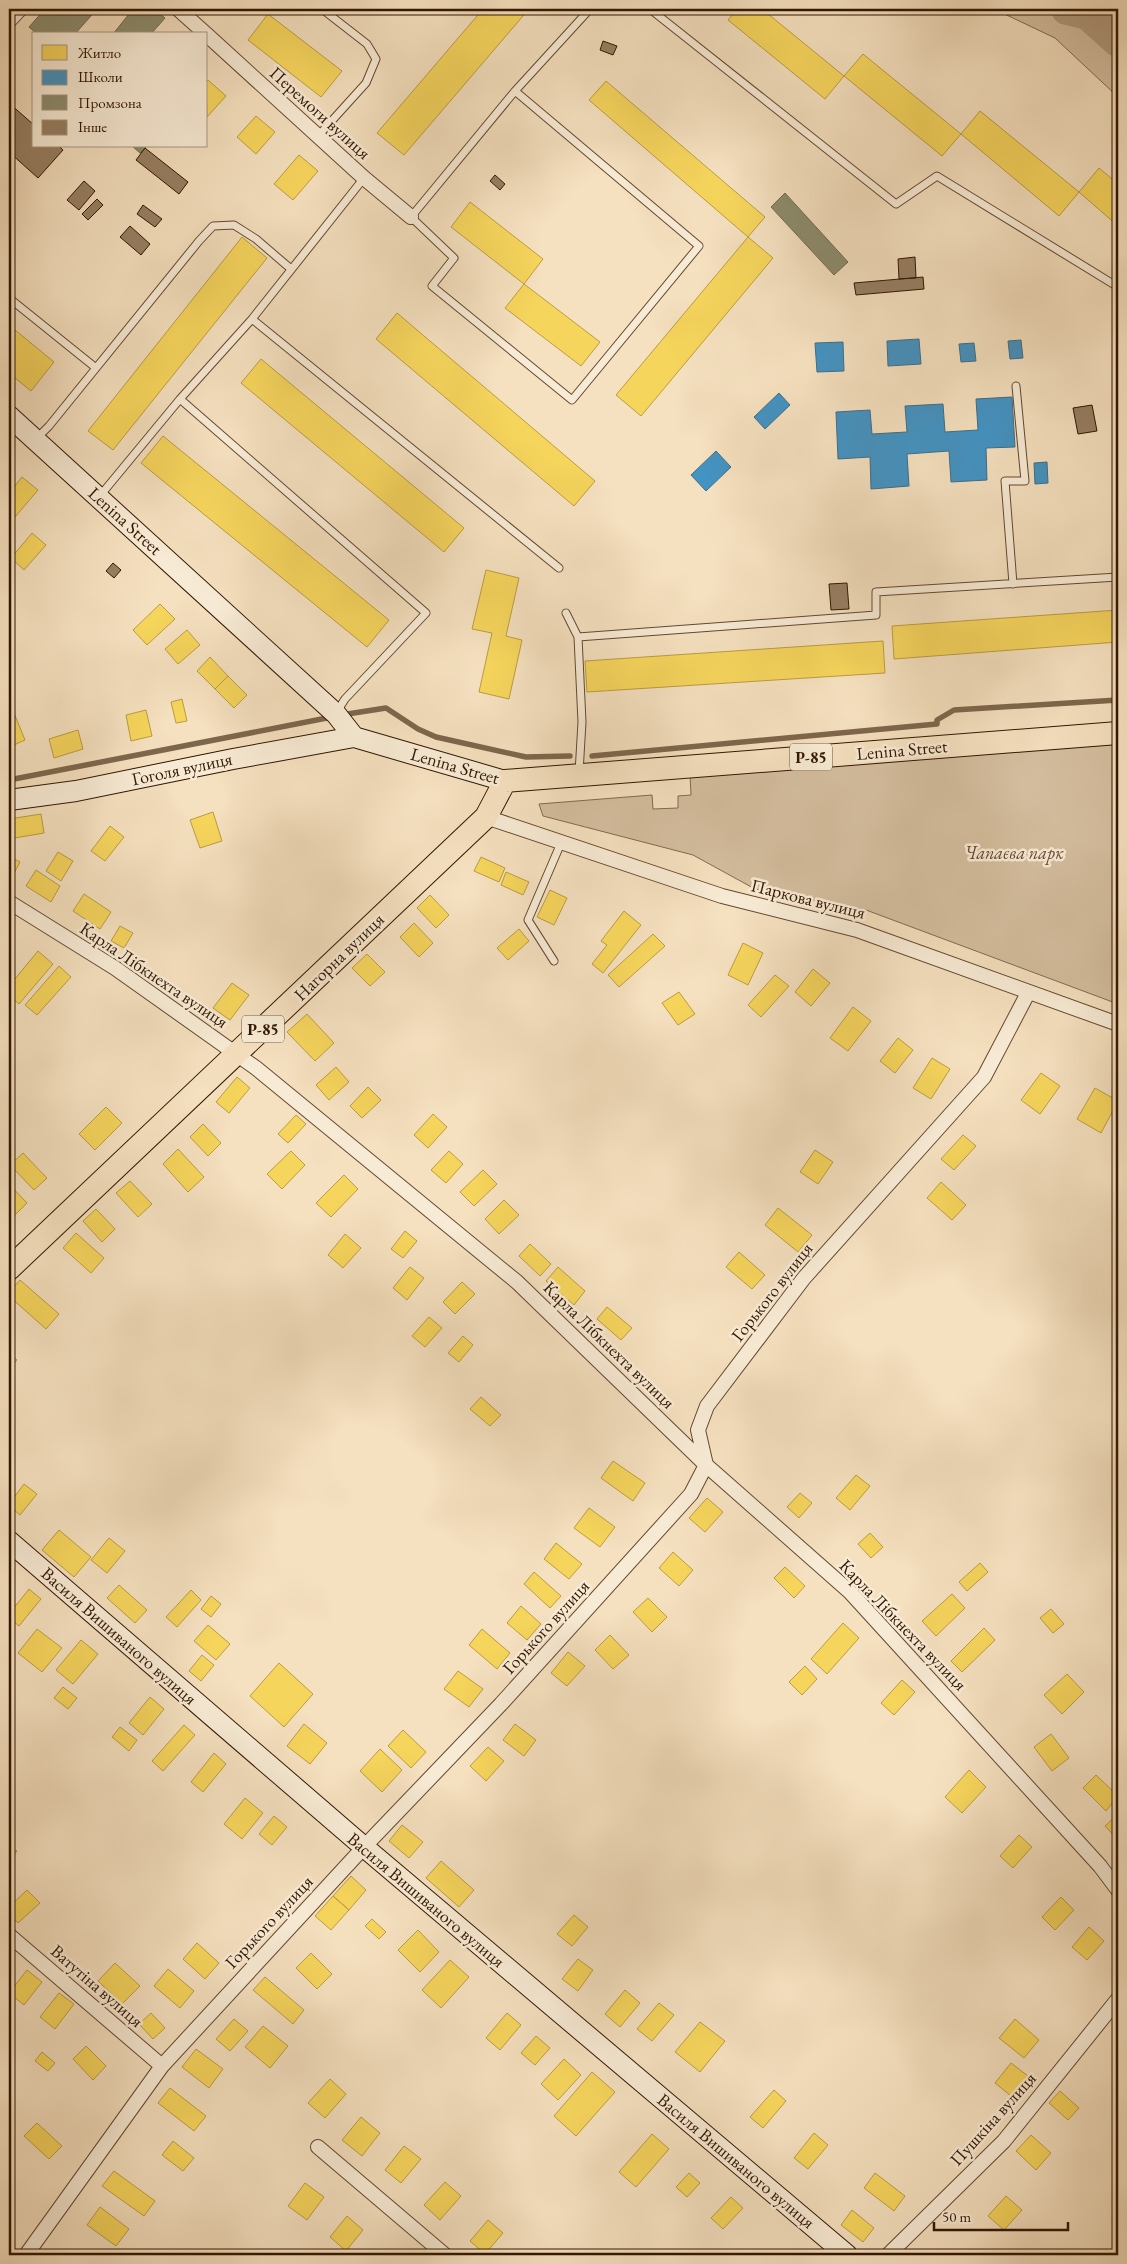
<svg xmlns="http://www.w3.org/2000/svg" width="1127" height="2264" font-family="'EB Garamond',serif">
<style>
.green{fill:#d4be9f;stroke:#826a50}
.homes{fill:#f6d55c;stroke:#bb9c40}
.schools{fill:#4393c3;stroke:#3e6e88}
.industry{fill:#8c8c6e;stroke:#71694d}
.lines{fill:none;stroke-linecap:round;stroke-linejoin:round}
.stream{stroke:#7e664c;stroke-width:5.5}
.river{stroke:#b29b7e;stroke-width:32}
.building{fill:#977f63;stroke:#311600}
.lane-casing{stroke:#624830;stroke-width:9}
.street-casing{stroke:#624830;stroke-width:16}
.secondary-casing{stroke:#311600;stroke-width:22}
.primary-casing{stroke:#311600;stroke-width:24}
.lane{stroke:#f8ebd5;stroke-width:7}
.street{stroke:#f8ebd5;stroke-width:14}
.secondary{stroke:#f8ebd5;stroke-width:20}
.primary{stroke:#f5e0bf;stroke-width:22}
.labels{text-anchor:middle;stroke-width:5;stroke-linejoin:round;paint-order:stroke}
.shield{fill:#f8ebd5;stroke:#6d5640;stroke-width:1}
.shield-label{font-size:16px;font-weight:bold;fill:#311600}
.street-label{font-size:18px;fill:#311600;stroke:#f8ebd5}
.park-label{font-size:18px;font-style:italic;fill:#624830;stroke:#f8ebd5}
</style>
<rect width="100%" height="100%" fill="#f5e0bf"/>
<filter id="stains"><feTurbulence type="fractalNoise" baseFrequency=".004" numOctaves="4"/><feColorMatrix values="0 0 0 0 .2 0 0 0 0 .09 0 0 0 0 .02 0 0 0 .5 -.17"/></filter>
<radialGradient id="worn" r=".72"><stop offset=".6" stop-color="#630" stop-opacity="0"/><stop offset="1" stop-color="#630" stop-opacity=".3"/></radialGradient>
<path class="green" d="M994,9H1118V97L1055,38Z
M1118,740V1004L866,910L755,889L693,855L543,816L539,804L652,795L653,809L678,808V796L691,795L690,775Z"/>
<path class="homes" d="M483,9H529L404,155L377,133Z
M737,9H762L844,76L825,99L728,20Z
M268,14L342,71L321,97L248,40Z
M863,54L961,134L942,156L844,76Z
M208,80L226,96L207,117L206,82Z
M606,81L765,217L748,237L589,100Z
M980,111L1079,192L1059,216L961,134Z
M256,116L275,132L256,154L237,137Z
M299,155L318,171L293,200L274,184Z
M1099,168L1118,184V226L1079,192Z
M470,202L543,259L524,284L451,227Z
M242,237L267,258L113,450L88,431Z
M748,237L773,258L641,416L616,395Z
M524,284L600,342L581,366L505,308Z
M397,313L595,481L574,506L376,339Z
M9,325L54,362L31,391L9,373Z
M261,359L464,528L444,552L241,383Z
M163,436L389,620L367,647L141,463Z
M22,477L38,490L15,517L9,512V493Z
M32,533L46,545L24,570L11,558Z
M486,570L519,578L506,636L522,640L509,699L479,692L492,633L472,629Z
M160,604L175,619L147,645L133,630Z
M1118,610V642L894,659L892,626Z
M187,630L200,645L178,664L165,649Z
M883,641L885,673L587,692L585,661Z
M210,657L228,676L215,689L197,671Z
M228,676L247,695L234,708L215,689Z
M182,699L187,721L176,723L171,702Z
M146,710L152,736L131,741L126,715Z
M14,713L25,740L14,745L9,733V716Z
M78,730L83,749L54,758L49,739Z
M213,812L222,841L200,848L190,820Z
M41,814L44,833L9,839V819Z
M110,826L124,837L105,861L91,851Z
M58,852L73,861L61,881L46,871Z
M9,856L20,862L11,879L9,877Z
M481,857L505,868L499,882L474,871Z
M36,870L60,886L51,902L26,886Z
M506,872L529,882L523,895L501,885Z
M550,890L567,898L554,925L537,917Z
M84,894L111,912L100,929L73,911Z
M430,895L449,915L436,928L417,908Z
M624,911L641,925L603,973L592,964L607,945L601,941Z
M414,923L433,943L419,957L400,937Z
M120,926L133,933L124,948L111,941Z
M519,929L529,941L508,960L497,948Z
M653,934L665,946L619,987L608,975Z
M743,943L763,953L748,985L728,975Z
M38,951L53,964L19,1004L9,995V986Z
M367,954L385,972L370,986L352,968Z
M59,966L71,977L37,1015L25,1005Z
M813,969L830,983L811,1006L795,992Z
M775,975L789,986L761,1017L748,1005Z
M232,983L249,995L230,1020L213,1008Z
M679,992L695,1014L678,1025L662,1003Z
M853,1007L871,1021L848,1051L830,1038Z
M307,1014L334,1043L315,1061L287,1032Z
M898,1038L913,1050L895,1073L880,1061Z
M932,1058L950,1069L931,1099L913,1088Z
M336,1067L349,1082L329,1100L316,1085Z
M1041,1073L1060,1086L1040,1114L1021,1100Z
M237,1077L250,1088L229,1113L216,1102Z
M368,1087L381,1100L362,1118L350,1106Z
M1095,1088L1118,1101L1101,1133L1077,1119Z
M106,1107L122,1123L95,1150L79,1134Z
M433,1114L447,1127L428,1148L414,1135Z
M296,1115L306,1124L288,1143L278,1134Z
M203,1124L221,1143L208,1156L190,1137Z
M963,1135L976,1146L954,1170L941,1159Z
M178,1149L204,1177L188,1192L163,1164Z
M815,1150L833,1162L818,1184L800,1172Z
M291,1151L305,1165L282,1189L267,1174Z
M449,1151L463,1164L446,1183L431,1170Z
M23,1153L47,1178L34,1190L10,1165Z
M483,1170L497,1184L474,1206L460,1192Z
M344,1175L358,1189L331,1217L316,1203Z
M130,1181L152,1204L138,1217L116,1193Z
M941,1182L966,1205L952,1220L927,1198Z
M9,1184L27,1203L14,1216L9,1210Z
M504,1200L519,1215L499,1234L485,1219Z
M778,1208L812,1235L798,1252L765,1225Z
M96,1209L115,1229L102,1242L83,1221Z
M405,1231L417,1241L403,1258L391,1249Z
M76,1233L104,1258L91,1273L63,1248Z
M345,1234L361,1248L343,1268L328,1255Z
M530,1244L551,1264L540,1276L519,1256Z
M739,1252L765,1275L752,1289L726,1267Z
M410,1267L424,1278L407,1300L393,1288Z
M558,1267L585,1291L574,1305L546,1281Z
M20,1280L59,1314L46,1329L9,1296V1293Z
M462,1282L475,1294L455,1314L443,1302Z
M607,1307L632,1328L621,1340L597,1319Z
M429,1317L442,1328L425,1347L412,1336Z
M463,1336L473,1345L459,1362L448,1353Z
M9,1352L17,1360L9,1369Z
M481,1397L501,1415L490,1426L470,1409Z
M613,1461L645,1483L633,1501L601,1478Z
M856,1475L870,1486L850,1510L836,1498Z
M24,1484L37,1494L20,1515L9,1506V1504Z
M800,1493L812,1503L799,1518L787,1507Z
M707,1498L723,1512L705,1532L689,1518Z
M589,1508L615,1527L600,1547L574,1528Z
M59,1530L91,1557L74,1577L42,1550Z
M870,1533L883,1547L871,1558L858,1544Z
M109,1538L125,1551L107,1573L91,1560Z
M556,1543L582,1564L569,1579L544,1559Z
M673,1552L693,1570L679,1586L659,1568Z
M980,1563L988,1572L967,1591L959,1582Z
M785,1567L805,1586L794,1598L774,1578Z
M534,1572L561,1596L550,1608L524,1584Z
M119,1585L147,1610L135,1623L107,1598Z
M29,1589L41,1599L19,1626L9,1618V1614Z
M191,1590L201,1600L177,1627L166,1617Z
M952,1594L965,1608L936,1636L922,1621Z
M211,1596L221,1604L211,1617L201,1609Z
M648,1598L667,1617L652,1632L633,1612Z
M521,1606L541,1624L527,1640L507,1623Z
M1051,1609L1064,1624L1053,1633L1040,1618Z
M843,1623L859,1638L827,1674L811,1659Z
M208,1625L230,1644L216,1660L194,1641Z
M984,1628L995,1640L962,1672L951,1661Z
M37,1629L62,1648L42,1672L18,1653Z
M482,1629L510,1653L497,1669L469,1645Z
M610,1635L629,1655L613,1669L595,1650Z
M81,1640L98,1654L73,1684L56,1670Z
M568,1652L585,1666L567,1686L551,1673Z
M202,1655L214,1665L201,1681L189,1671Z
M279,1663L313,1694L284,1727L250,1696Z
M805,1666L817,1679L802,1695L789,1682Z
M458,1671L483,1689L469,1707L444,1689Z
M1067,1674L1084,1692L1062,1714L1044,1695Z
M902,1680L915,1692L894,1715L881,1703Z
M63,1687L77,1698L68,1709L54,1698Z
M150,1697L164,1709L143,1735L129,1723Z
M304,1724L327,1743L310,1764L287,1746Z
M515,1724L536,1740L524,1756L503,1740Z
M184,1725L195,1735L163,1771L152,1761Z
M120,1727L137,1740L129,1751L112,1737Z
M403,1730L426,1752L411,1768L388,1746Z
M1051,1734L1069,1758L1052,1771L1034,1747Z
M488,1747L504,1761L486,1781L470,1766Z
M380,1749L402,1770L382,1792L360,1771Z
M214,1753L226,1764L203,1792L191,1782Z
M969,1770L986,1787L962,1813L945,1797Z
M1096,1775L1118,1796L1106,1811L1083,1788Z
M245,1798L263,1813L242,1839L224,1824Z
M1118,1814V1840L1105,1826Z
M274,1816L287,1827L272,1845L259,1834Z
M402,1825L423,1842L409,1858L389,1841Z
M1019,1835L1032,1847L1013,1868L1000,1856Z
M9,1845L17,1851L9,1861Z
M441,1861L474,1890L459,1907L426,1878Z
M351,1876L366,1890L349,1910L333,1896Z
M27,1890L40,1903L18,1923L9,1913V1907Z
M333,1896L349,1910L331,1930L315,1916Z
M1061,1897L1074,1910L1055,1930L1042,1917Z
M574,1915L588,1927L572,1946L557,1934Z
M372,1919L386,1932L379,1939L365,1926Z
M1089,1927L1104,1941L1087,1960L1072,1947Z
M418,1930L439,1952L420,1972L398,1950Z
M197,1943L219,1963L205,1979L183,1959Z
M311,1953L332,1974L317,1989L296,1968Z
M578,1959L593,1970L578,1991L562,1979Z
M450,1960L469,1977L441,2008L422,1990Z
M115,1963L140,1986L122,2004L98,1981Z
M168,1969L194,1991L180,2008L154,1986Z
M27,1970L42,1982L24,2005L9,1993Z
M265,1977L304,2010L293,2024L253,1990Z
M625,1990L640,2003L620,2027L605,2014Z
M59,1993L74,2004L55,2029L40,2017Z
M659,2003L674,2015L652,2041L637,2029Z
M151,2013L165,2028L153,2039L139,2024Z
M507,2013L521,2025L500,2050L486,2038Z
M234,2019L248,2031L230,2051L216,2039Z
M1015,2019L1039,2040L1024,2058L999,2038Z
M700,2022L725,2041L700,2072L675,2052Z
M263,2026L288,2046L270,2068L245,2047Z
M536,2036L550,2048L535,2065L521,2053Z
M86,2046L106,2066L93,2080L73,2059Z
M196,2049L223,2069L209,2088L182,2067Z
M42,2052L55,2063L48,2071L35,2061Z
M564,2059L581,2075L558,2100L541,2084Z
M1011,2063L1028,2076L1011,2096L995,2083Z
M592,2072L615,2092L576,2136L554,2116Z
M330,2079L346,2094L325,2118L308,2103Z
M170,2088L206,2116L194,2131L158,2103Z
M774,2090L786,2101L763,2128L750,2117Z
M1060,2091L1079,2108L1068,2120L1049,2103Z
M361,2117L380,2133L362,2156L342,2140Z
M37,2123L62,2146L49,2159L24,2136Z
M814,2133L828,2145L808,2169L794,2158Z
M652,2134L669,2149L636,2187L619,2172Z
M1031,2135L1051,2153L1036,2170L1016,2151Z
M173,2141L194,2158L183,2171L162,2155Z
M404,2146L421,2159L401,2183L385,2170Z
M114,2171L155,2201L144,2216L102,2186Z
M689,2173L700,2183L687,2197L676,2187Z
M875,2173L905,2196L894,2211L864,2188Z
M445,2182L461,2196L440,2220L424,2205Z
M305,2183L324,2197L307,2220L288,2206Z
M1006,2196L1022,2210L1004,2230L988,2216Z
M731,2197L743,2208L723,2229L711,2218Z
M100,2207L129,2229L116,2246L87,2225Z
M852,2210L874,2228L863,2242L841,2225Z
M347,2216L363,2230L346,2251L330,2237Z
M488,2220L503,2233L485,2254L470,2241Z"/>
<path class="schools" d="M919,339L921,364L888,366L887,341Z
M1021,340L1023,358L1010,359L1008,341Z
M843,342L844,371L817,372L815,343Z
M974,343L976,361L961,362L959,344Z
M779,393L790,405L765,429L754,417Z
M1012,397L1015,447L986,448L987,480L951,482L949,451L907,454L909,486L871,489L870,457L838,459L836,412L870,410L872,434L907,432L905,406L943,404L945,432L978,430L976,399Z
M716,451L731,467L706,491L691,475Z
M1047,462L1048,483L1035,484L1034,463Z"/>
<path class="industry" d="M45,9H97L75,34H37L29,27Z
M133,9H154L165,18L151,34H113Z
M132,146H147L140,153Z
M785,193L848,262L834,275L771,207Z"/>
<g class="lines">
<path class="stream" d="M341,715L386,708L418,729L436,737L526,757L570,756
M592,756L937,724V720L954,710L1118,700
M9,780L332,717"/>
<path class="river" d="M1067,9L1088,14L1118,41"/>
</g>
<path class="building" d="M603,41L617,46L613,55L600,50Z
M9,103L34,125V146H59L63,150L38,178L9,152Z
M145,148L188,182L179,194L136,160Z
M495,175L505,184L500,190L490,181Z
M84,181L95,191L79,210L67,200Z
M97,199L103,205L88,220L82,214Z
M143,205L162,219L155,227L137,214Z
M130,226L150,244L141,255L120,237Z
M915,257L916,278L899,279L898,259Z
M923,277L924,289L856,295L854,283Z
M1092,405L1097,431L1078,434L1073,408Z
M113,563L121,570L114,578L106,571Z
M847,583L849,609L831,610L829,584Z"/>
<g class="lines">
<g class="lane-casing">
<path id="lane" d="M650,9L896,204L937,176L1118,287
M9,26L25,9
M515,91L699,246L572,400L432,286L454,258L411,217L515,91L590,9
M318,136L366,83L376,59L367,44L322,9
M9,298L96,368
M252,319L559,568
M180,399L426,613L345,699L336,713
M36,439L49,426L199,241L213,226L234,225L256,239L291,269
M99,497L180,399L252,319L364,178
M1013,584L1005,481H1025L1016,386
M566,613L578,637L582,722L579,773
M578,637L876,615V592L1118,577
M554,961L528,920L561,843"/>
</g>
<g class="street-casing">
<path id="street" d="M178,9L206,34
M206,34L364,178L411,217
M486,817L722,896L857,930L1118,1024
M9,902L115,968L256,1068L517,1282L706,1465L850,1592L1100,1866L1118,1890
M9,1935L162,2066
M318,2147L445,2255
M26,2255L162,2066L364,1847L501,1704L691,1494L706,1465L698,1430L707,1406L804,1278L984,1077L1028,993
M888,2255L1004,2141L1118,1999"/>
</g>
<g class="secondary-casing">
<path id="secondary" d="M9,416L336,714L354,737L505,781
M9,800L76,791L233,759L354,737
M9,1541L364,1847L847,2255"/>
</g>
<g class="primary-casing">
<path id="primary" d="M9,1269L486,817L505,781L1118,733"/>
</g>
<use href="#lane" class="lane"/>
<use href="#street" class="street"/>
<use href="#secondary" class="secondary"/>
<use href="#primary" class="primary"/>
</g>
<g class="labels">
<g class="shield">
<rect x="790" y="743.5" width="42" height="27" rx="4"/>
<rect x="242" y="1015.5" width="42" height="27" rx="4"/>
</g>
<g class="shield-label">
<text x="811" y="763">Р-85</text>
<text x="263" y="1035">Р-85</text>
</g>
<g class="street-label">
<text transform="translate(320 113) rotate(42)" y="6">Перемоги вулиця</text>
<text transform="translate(125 521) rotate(42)" y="6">Lenina Street</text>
<text transform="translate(902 750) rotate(-5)" y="6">Lenina Street</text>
<text transform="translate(455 766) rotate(16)" y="6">Lenina Street</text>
<text transform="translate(182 769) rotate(-12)" y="6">Гоголя вулиця</text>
<text transform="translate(808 899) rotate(14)" y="6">Паркова вулиця</text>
<text transform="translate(339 957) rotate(-44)" y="6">Нагорна вулиця</text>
<text transform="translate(154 975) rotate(34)" y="6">Карла Лібкнехта вулиця</text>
<text transform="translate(772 1292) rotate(-52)" y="6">Горького вулиця</text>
<text transform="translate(609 1345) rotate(44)" y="6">Карла Лібкнехта вулиця</text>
<text transform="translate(903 1625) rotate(46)" y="6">Карла Лібкнехта вулиця</text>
<text transform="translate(546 1627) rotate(-48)" y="6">Горького вулиця</text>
<text transform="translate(119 1636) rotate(41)" y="6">Василя Вишиваного вулиця</text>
<text transform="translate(426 1900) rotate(40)" y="6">Василя Вишиваного вулиця</text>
<text transform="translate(269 1922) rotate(-47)" y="6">Горького вулиця</text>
<text transform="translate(97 1986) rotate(41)" y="6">Ватутіна вулиця</text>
<text transform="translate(993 2119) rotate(-48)" y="6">Пушкіна вулиця</text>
<text transform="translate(736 2161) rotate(40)" y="6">Василя Вишиваного вулиця</text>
</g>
<g class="park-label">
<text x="1014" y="859">Чапаєва парк</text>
</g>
</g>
<rect width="1127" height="2264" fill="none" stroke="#f5e0bf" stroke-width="30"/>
<rect x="10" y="10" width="1107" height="2244" fill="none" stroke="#311600" stroke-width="2.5"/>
<rect x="15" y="15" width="1097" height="2234" fill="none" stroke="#311600"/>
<rect x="32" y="32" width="175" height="115" fill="#f8ebd5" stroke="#a89680"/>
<rect x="42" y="45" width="25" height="15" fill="#f6d55c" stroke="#a89680"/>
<text x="78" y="58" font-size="15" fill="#311600">Житло</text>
<rect x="42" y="70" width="25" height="15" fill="#4393c3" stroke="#a89680"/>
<text x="78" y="82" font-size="15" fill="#311600">Школи</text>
<rect x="42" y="95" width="25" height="15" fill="#8c8c6e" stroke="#a89680"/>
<text x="78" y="108" font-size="15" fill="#311600">Промзона</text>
<rect x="42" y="120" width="25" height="15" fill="#977f63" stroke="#a89680"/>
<text x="78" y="132" font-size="15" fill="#311600">Інше</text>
<path d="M934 2222v8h134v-8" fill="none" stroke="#311600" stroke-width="2.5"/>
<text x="942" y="2222" font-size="15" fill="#311600" stroke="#f8ebd5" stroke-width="4" paint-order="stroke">50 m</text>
<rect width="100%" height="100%" filter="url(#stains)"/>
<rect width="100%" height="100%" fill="url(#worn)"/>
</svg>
